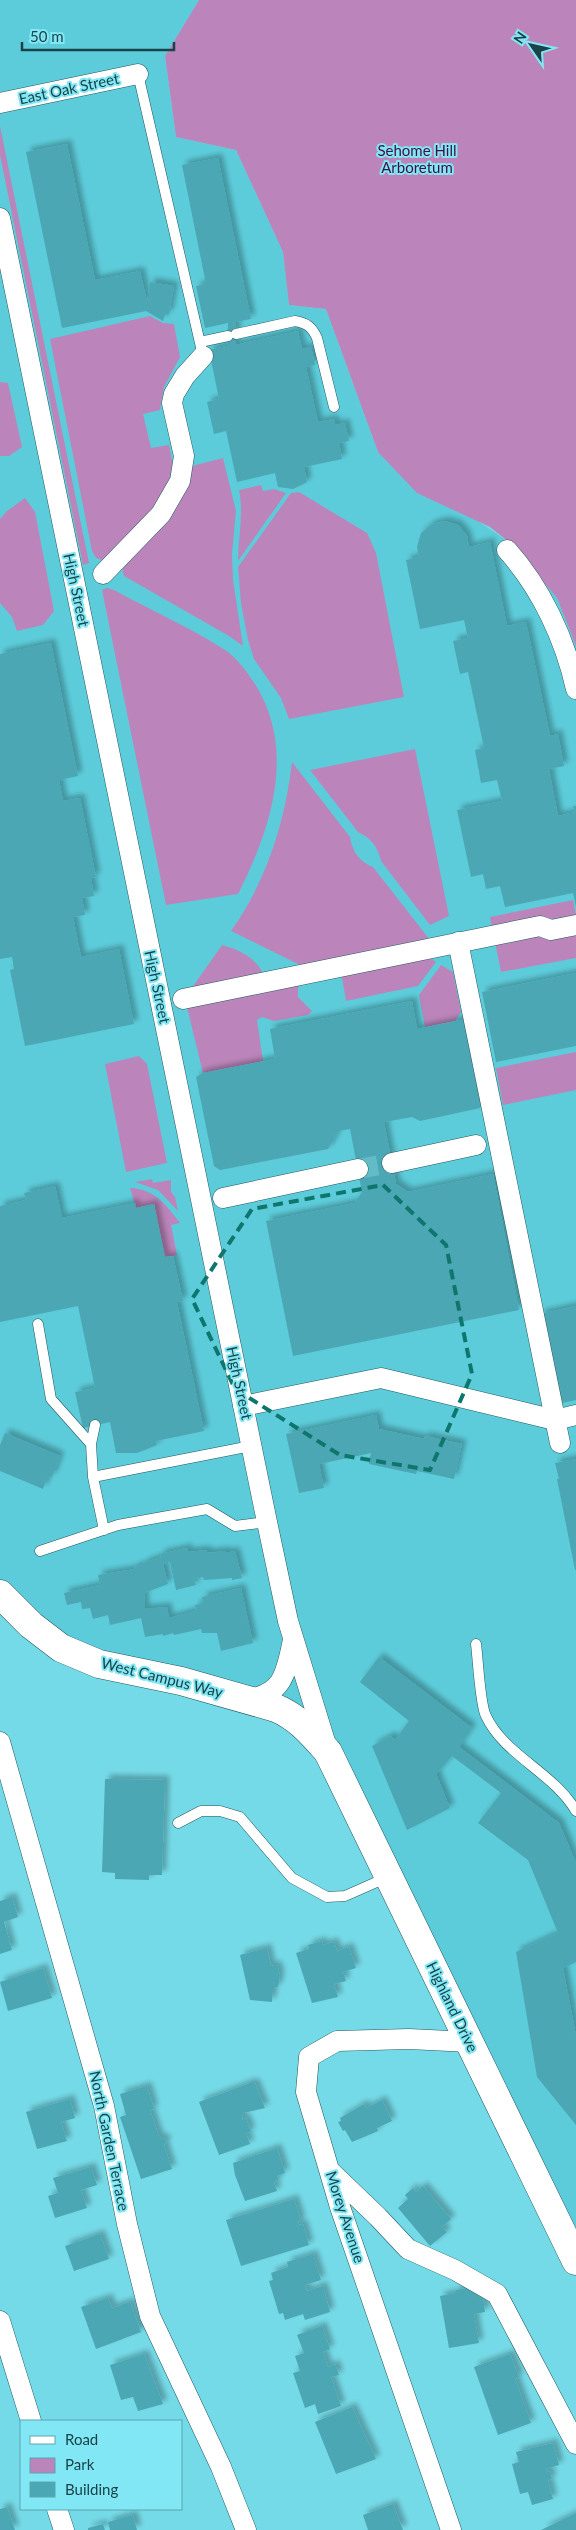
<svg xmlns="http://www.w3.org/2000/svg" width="576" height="2530" font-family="Lato,sans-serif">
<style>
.built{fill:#5dccda}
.green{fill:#bb85bb}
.building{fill:#4ba7b3;filter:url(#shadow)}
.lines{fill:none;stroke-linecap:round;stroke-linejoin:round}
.street-tunnel{stroke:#62bcc7;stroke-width:20;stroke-dasharray:20 10;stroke-linecap:butt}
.lane-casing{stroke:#21585e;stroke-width:11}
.street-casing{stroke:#21585e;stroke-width:21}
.secondary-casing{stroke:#21585e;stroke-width:29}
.lane{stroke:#fff;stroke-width:10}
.street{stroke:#fff;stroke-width:20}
.secondary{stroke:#fff;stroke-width:28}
.marked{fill:none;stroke:#0f766e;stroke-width:4;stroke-dasharray:10 6;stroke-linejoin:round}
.labels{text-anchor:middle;stroke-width:4;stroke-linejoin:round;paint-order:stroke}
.street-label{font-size:15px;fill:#184449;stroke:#82e7f4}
.park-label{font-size:15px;fill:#420e44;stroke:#82e7f4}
</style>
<defs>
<filter id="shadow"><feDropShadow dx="4.5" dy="-4.5" stdDeviation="2.5" flood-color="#0004"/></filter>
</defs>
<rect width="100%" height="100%" fill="#75dae7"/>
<path class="built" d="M0,0H199L165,56L176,137L236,150L283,252L289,305L326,309L378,452L510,543L557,598L576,646V2261L305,1725L99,1664L0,1594Z"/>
<path class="green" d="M199,0H576V646L557,598L510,543L490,527L417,493L378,452L326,309L289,305L283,252L236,150L176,137L165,56Z
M0,126L89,563L83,565L0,155Z
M150,316L163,323L174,324L180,357L164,387L160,410L143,414L151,448L169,445C170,452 173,460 172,468C170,501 125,537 102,560L96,558L92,551L50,339Z
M0,382L8,383L22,447L9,456H0Z
M223,458L236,511L232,554L233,580L243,646L229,636L124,576L122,567C155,534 182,514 192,466Z
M261,485L263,491L274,489L286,493L238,561C238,537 244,513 239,490Z
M299,492L367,533L376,553L404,697L289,719L281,698L254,659L248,640L241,603L238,567L291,493Z
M25,498L35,512L54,611L43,625L17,631L12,617L0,603V519L7,511Z
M107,588L114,590C150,610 190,627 225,650C237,658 247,672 255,684C297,751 271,829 238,894L166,905L102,590Z
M415,749L449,916L430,925L381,861C378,847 371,838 358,832L310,770Z
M292,762L350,837C353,853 359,861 373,867L430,940L304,967L231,931C266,882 285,823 292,762Z
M573,900L576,915V958L501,972L490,917Z
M222,945C240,950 255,957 264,975L189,992Z
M429,957L436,962L418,986L346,1001L341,972Z
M441,965L453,972L461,1012L455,1021L425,1027L419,995Z
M303,979L298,988V997L312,1011L308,1015L274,1021L262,1017L257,1020L263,1061L203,1073L186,1003Z
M576,1052V1090L503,1105L496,1068Z
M139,1056L147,1064L167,1163L126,1172L105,1064Z
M152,1179L153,1183L171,1180V1192L175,1197L178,1211L158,1190L135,1182Z
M130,1188C155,1189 166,1205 180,1223L171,1225L177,1255L165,1257L154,1204L136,1208Z"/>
<path class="building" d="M67,144L95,280L140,271L147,302L150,282L174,286L169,314H165L163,321L146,311L62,328L26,152Z
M218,158L251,319L236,322L235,345L298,331L302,349L311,347L315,365L306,367L318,422L334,419L335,425L345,423L349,441L339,443L342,459L304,467L307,482L293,489L278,487L275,473L237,482L226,431L214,434L207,402L219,399L209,350L227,346L228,323L205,328L196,286L206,284L182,165Z
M445,521L458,525L467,536L469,547L490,542L507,626L526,622L550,736L558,734L564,766L549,769L558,816L575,812L573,806H576V907L573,893L505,907L500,886L486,889L483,874L471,877L457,810L502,801L497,780L481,783L475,750L484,748L468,672L460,674L453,641L468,638L464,620L420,629L406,560L419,557L417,547L421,533L432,524Z
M51,643L78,776L59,780L63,801L80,798L96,877L91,878L94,896L82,898L85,915L73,917L81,957L119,949L134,1024L25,1046L10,970L14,969L12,957L0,959V654Z
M576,973V1046L496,1062L482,992Z
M412,1001L417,1029L461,1020L464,1022L482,1105L480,1108L420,1121L412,1117L384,1122L396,1184L408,1192L493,1174L519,1310L293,1356L266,1221L355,1203L362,1192L350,1129L338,1131L328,1149L220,1170L214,1166L196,1077L203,1073L275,1059L270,1029Z
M55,1186L62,1218L135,1203L136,1208L154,1204L165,1257L173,1256L183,1301L177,1302L204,1431L156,1441L157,1445L137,1453H116L110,1422L83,1428L75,1392L95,1388L78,1306L0,1322V1206L26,1200L24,1193Z
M576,1306V1400L557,1404L540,1314Z
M376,1415L379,1429L424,1439L425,1436L462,1444L454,1479L417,1471L416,1474L369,1464L371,1453L319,1464L324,1488L299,1493L286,1434Z
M5,1433L60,1456L52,1477L48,1476L43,1489L0,1471V1445Z
M576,1459V1570H575L557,1479H559L555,1463Z
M187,1548L188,1552L207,1550V1553L226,1551V1553L235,1551L242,1578L232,1580V1578L204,1580L203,1577L194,1579L196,1585L176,1590L170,1562L163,1564L168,1584L144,1593L145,1609L167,1607L169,1618L196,1611L195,1605L203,1603L202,1597L241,1588L253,1643L221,1651L217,1633H202L201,1629L174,1635L173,1633L163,1636V1634L145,1637L141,1618L110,1625L108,1615L93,1619L90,1608L82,1609L81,1602L67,1605L64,1593L100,1585L98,1575L135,1569L134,1567L144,1565L143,1563L161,1557L160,1554Z
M379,1657L472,1728L459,1747L559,1823L576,1863V1962L563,1968L576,2036V2125L537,2077L516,1952L558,1933L528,1860L478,1823L501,1793L452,1756L436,1774L450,1808L407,1830L372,1746L391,1736L395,1740L409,1721L360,1682Z
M105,1779L165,1780L162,1875H149V1880L115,1879V1873L102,1872Z
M12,1897L18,1917L4,1922L12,1950L0,1954V1901Z
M322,1941L323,1945L334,1942L337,1951L349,1947L356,1968L343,1972L346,1981L334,1984L338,1997L312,2003L296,1953L309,1949L308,1945Z
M267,1948L271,1966L277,1965L280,1975L278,1987L273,1988L272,2002L250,2000L240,1955Z
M43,1968L52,1998L8,2011L0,1982Z
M250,2083H255L265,2108L243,2113L242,2120L246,2118L251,2132L246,2133L250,2144L219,2155L199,2102Z
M147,2086L154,2109L150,2110L159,2137L167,2140L164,2145L172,2169L141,2179L120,2117L126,2115L120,2094Z
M70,2099L75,2118L61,2122L67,2141L37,2149L26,2112Z
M382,2100L392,2121L377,2128L378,2131L352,2142L345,2130L343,2131L338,2122L341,2121L340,2118L364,2104L366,2108Z
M277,2148L285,2173L277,2176L279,2180L274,2182L277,2191L245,2201L235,2175L233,2163Z
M91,2167L97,2185L81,2190L87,2208L55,2218L48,2196L58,2193L53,2178Z
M423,2186L451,2219L442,2227L447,2232L430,2246L398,2208L408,2199L405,2195L413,2188L416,2192Z
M294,2199L301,2221L298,2222L299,2225L303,2224L309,2245L241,2266L226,2220Z
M100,2234L109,2259L74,2271L65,2246Z
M313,2254L321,2280L305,2285L307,2291L323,2286L330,2312L305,2320L303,2314L285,2320L283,2313L279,2314L269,2281L273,2280L271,2273L288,2267L287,2262Z
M472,2287L473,2293L482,2291L485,2312L474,2314L479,2343L449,2348L440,2296L456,2293V2290Z
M108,2298L112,2308L130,2302L141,2332L96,2349L81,2307Z
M322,2326L330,2349L323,2352L328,2367L335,2364L339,2375L331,2377L341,2406L318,2414L315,2404L305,2408L293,2373L300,2371L295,2356L304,2353L297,2335Z
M144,2354L163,2404L138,2411L133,2397L121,2400L110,2365Z
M510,2354L519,2377L515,2379L531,2423L498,2435L474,2367Z
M352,2407L376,2459L336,2474L315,2422Z
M553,2443L559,2465L546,2469L547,2472L550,2471L552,2479L548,2480L553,2499L532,2505L528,2492L520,2494L512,2464L519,2462L516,2452Z
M393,2504L403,2530H368L363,2515Z
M7,2507L15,2530H0V2509Z
M576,2513V2530H541Z
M133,2515L137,2530H110L108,2522Z
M103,2524L105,2530H88V2528Z"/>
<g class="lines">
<path class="street-tunnel" d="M358,1169L392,1163"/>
<g class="lane-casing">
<path id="lane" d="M138,74L203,356
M236,334L295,321C307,323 312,327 317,338L334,407
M200,342L228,336
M38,1324L51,1399L91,1444L93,1477
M91,1444L95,1425
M104,1530L93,1477L251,1446
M40,1551L118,1525L207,1509L235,1526L267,1522
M476,1644C478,1659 480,1705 486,1716C504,1755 554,1773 576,1811
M178,1823L201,1811H220L240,1817L292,1878L327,1897L345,1896L388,1877"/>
</g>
<g class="street-casing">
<path id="street" d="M0,103L138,74
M0,218L267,1522L288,1621L327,1748
M507,550C541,588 565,639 576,689
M103,574L161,514L180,481L184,456L172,403L174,394L185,376L203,356
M458,942L560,1443
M183,999L540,926L551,930L576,925
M392,1163L476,1145
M223,1198L358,1169
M243,1406L381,1378L555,1420L576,1415
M247,1699C284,1695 286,1672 293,1640
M0,1742L104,2106L127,2224L150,2316L221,2467L246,2530
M330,2171L378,2217L408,2249L455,2270L497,2294L576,2444
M0,2321L31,2421
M57,2509L64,2530
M451,2530L340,2207L306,2092L309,2057L337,2041L409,2039L470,2042"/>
</g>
<g class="secondary-casing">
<path id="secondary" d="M0,1594L31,1625L61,1648L99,1664L181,1681L276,1708C299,1718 312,1734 328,1752L576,2261"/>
</g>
<use href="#lane" class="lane"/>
<use href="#street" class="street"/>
<use href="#secondary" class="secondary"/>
</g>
<path class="marked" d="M383,1185L446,1245L472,1374L430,1470L340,1455L235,1389L192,1299L252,1209Z"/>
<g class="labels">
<g class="street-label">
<text transform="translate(69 89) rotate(-12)" y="5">East Oak Street</text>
<text transform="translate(76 590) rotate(78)" y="5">High Street</text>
<text transform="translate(157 987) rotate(78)" y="5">High Street</text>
<text transform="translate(239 1383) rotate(78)" y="5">High Street</text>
<text transform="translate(162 1678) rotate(14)" y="5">West Campus Way</text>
<text transform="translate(452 2007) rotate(64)" y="5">Highland Drive</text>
<text transform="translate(109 2141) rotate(78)" y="5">North Garden Terrace</text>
<text transform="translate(345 2217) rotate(72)" y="5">Morey Avenue</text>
</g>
<g class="park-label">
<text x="417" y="156">Sehome Hill<tspan x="417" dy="17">Arboretum</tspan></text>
</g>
</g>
<rect x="20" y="2420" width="162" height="90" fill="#82e7f4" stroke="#58a6b0"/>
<rect x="30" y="2436" width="25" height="8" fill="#ffffff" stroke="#58a6b0"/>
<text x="65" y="2445" font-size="15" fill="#184449">Road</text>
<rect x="30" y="2458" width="25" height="15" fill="#bb85bb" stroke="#58a6b0"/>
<text x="65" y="2470" font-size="15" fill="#184449">Park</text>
<rect x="30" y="2482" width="25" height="15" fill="#4ba7b3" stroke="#58a6b0"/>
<text x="65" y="2495" font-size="15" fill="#184449">Building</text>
<g transform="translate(531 45) rotate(304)" stroke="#82e7f4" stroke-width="4" paint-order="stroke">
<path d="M0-4L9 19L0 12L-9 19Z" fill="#184449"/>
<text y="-8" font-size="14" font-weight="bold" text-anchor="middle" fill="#184449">N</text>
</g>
<path d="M22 42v8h152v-8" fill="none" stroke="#184449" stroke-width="2.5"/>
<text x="30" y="42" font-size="15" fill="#184449" stroke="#82e7f4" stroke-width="4" paint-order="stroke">50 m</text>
</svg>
